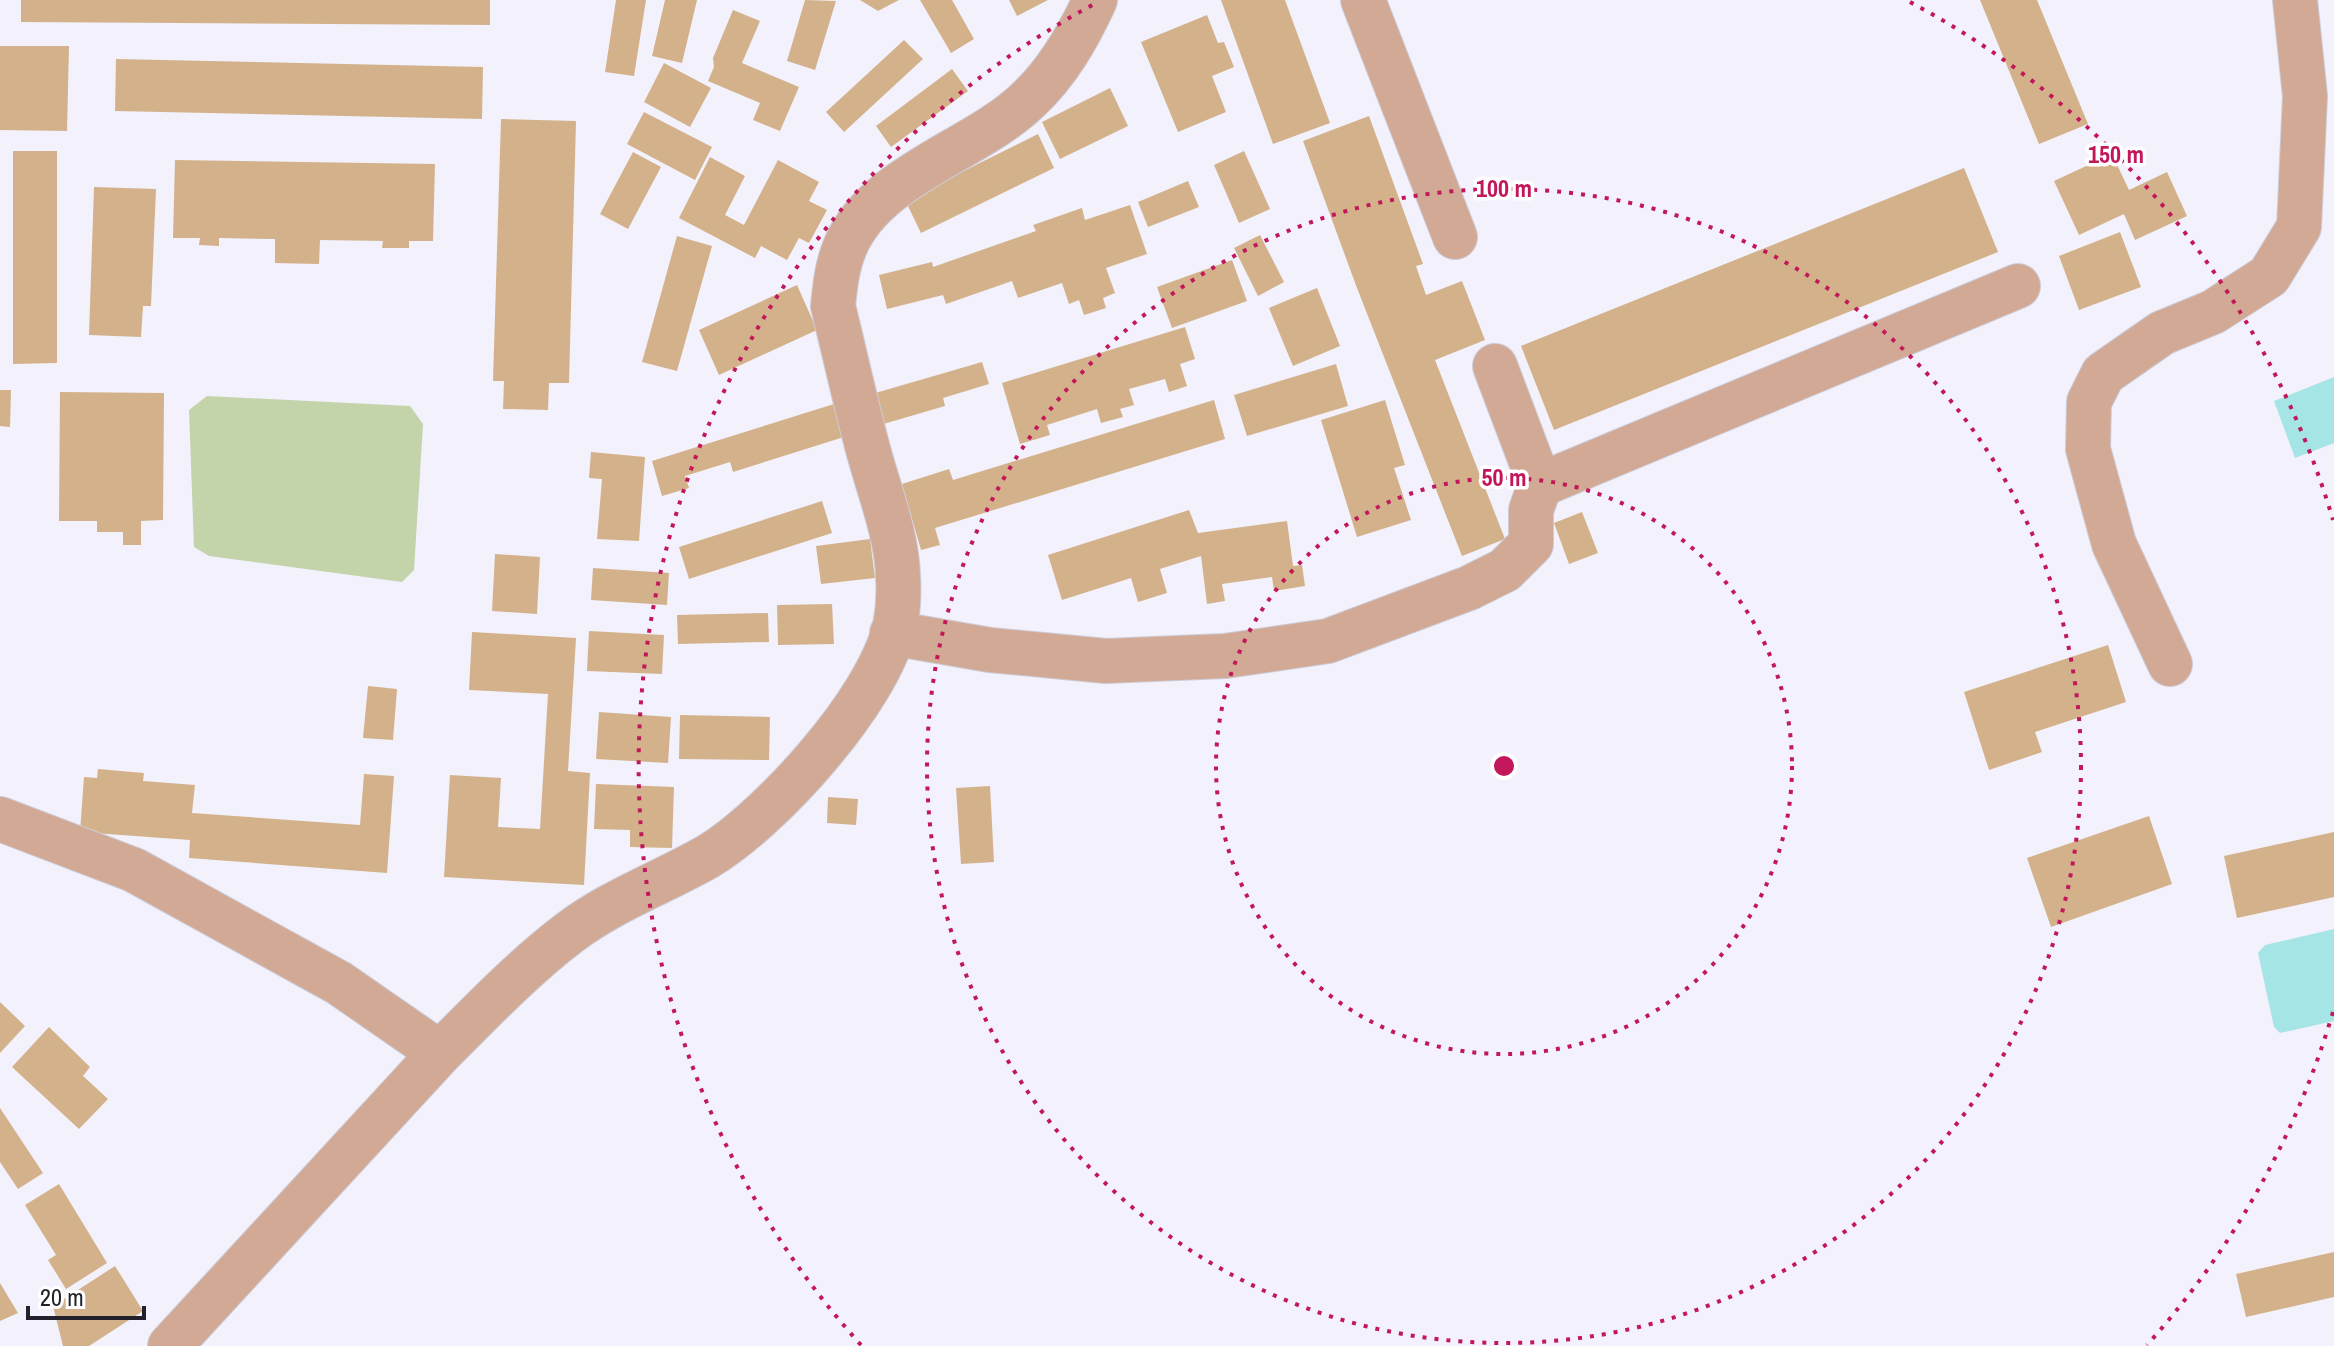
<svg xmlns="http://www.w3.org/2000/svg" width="2334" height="1346" font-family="'Archivo Narrow',sans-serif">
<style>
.green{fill:#c3d4ab}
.water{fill:#a5e5e6}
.building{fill:#d3b28b}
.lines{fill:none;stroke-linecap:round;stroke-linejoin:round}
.minor-casing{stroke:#cdcbd6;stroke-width:46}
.minor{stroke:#d2a994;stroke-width:44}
.ring{fill:none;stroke:#c2185b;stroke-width:4;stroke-dasharray:4 8}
.centre{fill:#c2185b;stroke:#fff;stroke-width:4}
.ring-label{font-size:24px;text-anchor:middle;font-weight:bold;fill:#c2185b;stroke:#fff;stroke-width:7;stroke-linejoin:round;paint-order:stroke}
</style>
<rect width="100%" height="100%" fill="#f2f1fc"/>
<path class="green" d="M207,396L410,406L423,424L414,570L402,582L209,556L194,547L189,410Z"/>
<path class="water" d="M2334,377V443L2295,458L2274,401Z
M2334,929V1021L2280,1033L2274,1027L2258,953L2265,945Z"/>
<path class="building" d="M21,0H490V25L21,22Z
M616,0H646L634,76L605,72Z
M665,0H697L682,63L652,56Z
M805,0L836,1L815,70L787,61Z
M860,0H899L878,11Z
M920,0H952L974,39L951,53Z
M1009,0H1048L1017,16Z
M1221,0H1285L1330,123L1273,144Z
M1980,0H2037L2088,124L2039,144Z
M733,10L760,21L742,63L799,87L780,131L753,120L760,103L708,81L714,67L713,58Z
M1207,15L1218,43L1224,42L1234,67L1212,76L1226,112L1178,132L1141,42Z
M904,40L923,59L844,132L826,112Z
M0,46H69L67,131L0,130Z
M116,59L483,67L482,119L115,111Z
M664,63L711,88L690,127L644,102Z
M952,69L968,91L891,147L876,126Z
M1110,88L1128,126L1060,159L1042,122Z
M644,112L712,147L695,180L627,144Z
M1369,116L1423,264L1416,266L1426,295L1462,281L1485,340L1435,360L1505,539L1462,556L1357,288L1303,141Z
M501,119L576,121L569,383H549L548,410L503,409L504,381H493Z
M1038,134L1054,168L921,233L905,200Z
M13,151H57V363L13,364Z
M1244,151L1270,209L1239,223L1214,165Z
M633,152L661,167L628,229L600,214Z
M2112,154L2129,190L2167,172L2187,216L2135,240L2124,214L2079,235L2054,181Z
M710,157L745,176L725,215L744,225L778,160L819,182L809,201L827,210L809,243L799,238L787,260L761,246L755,258L679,218Z
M175,160L435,164L433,241H409V248H382L383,241L320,240L319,264L275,263V239L219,238V246L199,245L200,238H173Z
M1964,168L1998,252L1554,430L1521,346Z
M1188,181L1199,207L1148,227L1138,202Z
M94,187L156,189L151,306H143L141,337L89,335Z
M1130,205L1147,254L1106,268L1115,293L1103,298L1106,308L1084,315L1079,300L1069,304L1062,283L1018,298L1012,281L946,304L943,295L887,309L879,275L932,262L933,267L1036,231L1033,225L1082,208L1085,220Z
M2120,232L2141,287L2079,310L2059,256Z
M1260,235L1284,282L1258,296L1234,248Z
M677,236L712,246L677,371L642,362Z
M1232,260L1247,301L1172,328L1157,287Z
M797,285L817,330L719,375L699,330Z
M1317,288L1340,346L1293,366L1269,308Z
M1185,327L1195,359L1180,364L1187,386L1169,392L1165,379L1129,389L1134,405L1120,409L1123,417L1101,423L1097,409L1047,425L1050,435L1020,444L1002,383Z
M982,362L989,384L943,398L945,406L880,425L872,394Z
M1336,364L1348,406L1247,436L1234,395Z
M0,390H11L10,427L0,426Z
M60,392L164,393L163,520L141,521V545H123V532H97V521H59Z
M1214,400L1225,439L935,528L940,545L921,550L902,484L949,469L953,480Z
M1385,400L1405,465L1394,468L1411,520L1357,537L1321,420Z
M834,404L844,437L733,472L730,462L685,476L689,488L662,496L652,461Z
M591,452L645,457L639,541L597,539L602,479L589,478Z
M822,501L832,533L689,579L679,547Z
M1189,510L1198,533L1287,521L1293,566L1302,565L1305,586L1274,591L1272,577L1222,584L1225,601L1207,604L1201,556L1160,569L1167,593L1138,602L1131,578L1062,600L1048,555Z
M1582,512L1598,553L1569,564L1554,523Z
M870,539L875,578L821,584L816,546Z
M495,554L540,557L537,614L492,611Z
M593,568L669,573L667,605L591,600Z
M832,604L834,644L778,645L777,605Z
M768,613L769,642L678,644L677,615Z
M589,631L664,635L662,674L587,671Z
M472,632L576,638L568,771L590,773L584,885L444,877L450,775L501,778L498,827L540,829L548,694L469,690Z
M2108,645L2126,702L2035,732L2042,752L1989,770L1964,692Z
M368,686L397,689L393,740L363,738Z
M599,712L671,717L668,763L596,759Z
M680,715L770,717L769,760L679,759Z
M98,769L144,773L143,781L195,785L192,813L360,825L364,774L394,776L387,873L189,858L190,840L80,832L84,777L97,778Z
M596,784L674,787L672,848L630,847V830L594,829Z
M990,786L994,862L961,864L956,788Z
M828,797L858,799L856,825L827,823Z
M2149,816L2172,884L2051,927L2027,858Z
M2334,832V897L2237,918L2224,856Z
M0,1002L25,1026L0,1053Z
M49,1027L90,1067L83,1076L108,1099L79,1129L12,1067Z
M0,1108L43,1173L18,1189L0,1162Z
M59,1184L107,1263L66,1289L48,1260L56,1255L25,1205Z
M2334,1252V1297L2246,1317L2236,1274Z
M115,1266L143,1311L89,1346H63L53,1306Z
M0,1283L18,1313L0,1321Z"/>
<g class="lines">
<g class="minor-casing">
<path id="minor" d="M1363,0L1455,237
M1495,366L1540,485
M892,633L990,650L1106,661L1225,656L1328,641L1469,588L1505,570L1531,544V510L1540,485L2018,286
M2170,664L2114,544L2088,449L2089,402L2103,374L2162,333L2213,312L2269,276L2299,227L2305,96L2295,0
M0,819L134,870L339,983L440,1053
M170,1346L440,1053C481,1012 523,968 569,933C611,901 661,883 707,857C771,819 879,699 895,626C898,611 899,592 898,577C897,536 880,493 869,453C856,405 845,355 833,306C835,286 837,266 845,247C875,175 975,151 1028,100C1058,72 1078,37 1095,0"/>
</g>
<use href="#minor" class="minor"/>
</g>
<g class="ring">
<circle cx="1504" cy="766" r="288"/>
<circle cx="1504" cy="766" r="577"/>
<path d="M2333 1012A865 865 0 0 1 2147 1345M861 1345A865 865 0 0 1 1098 2M1910 2A865 865 0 0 1 2333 520"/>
</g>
<circle cx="1504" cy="766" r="12" class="centre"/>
<g class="ring-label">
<text x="2116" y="163">150 m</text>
<text x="1504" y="197">100 m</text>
<text x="1504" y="486">50 m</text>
</g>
<path d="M28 1306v12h116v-12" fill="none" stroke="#22202a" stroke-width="4"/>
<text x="40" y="1306" font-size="24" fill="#22202a" stroke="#ffffff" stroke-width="6" paint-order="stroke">20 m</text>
</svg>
